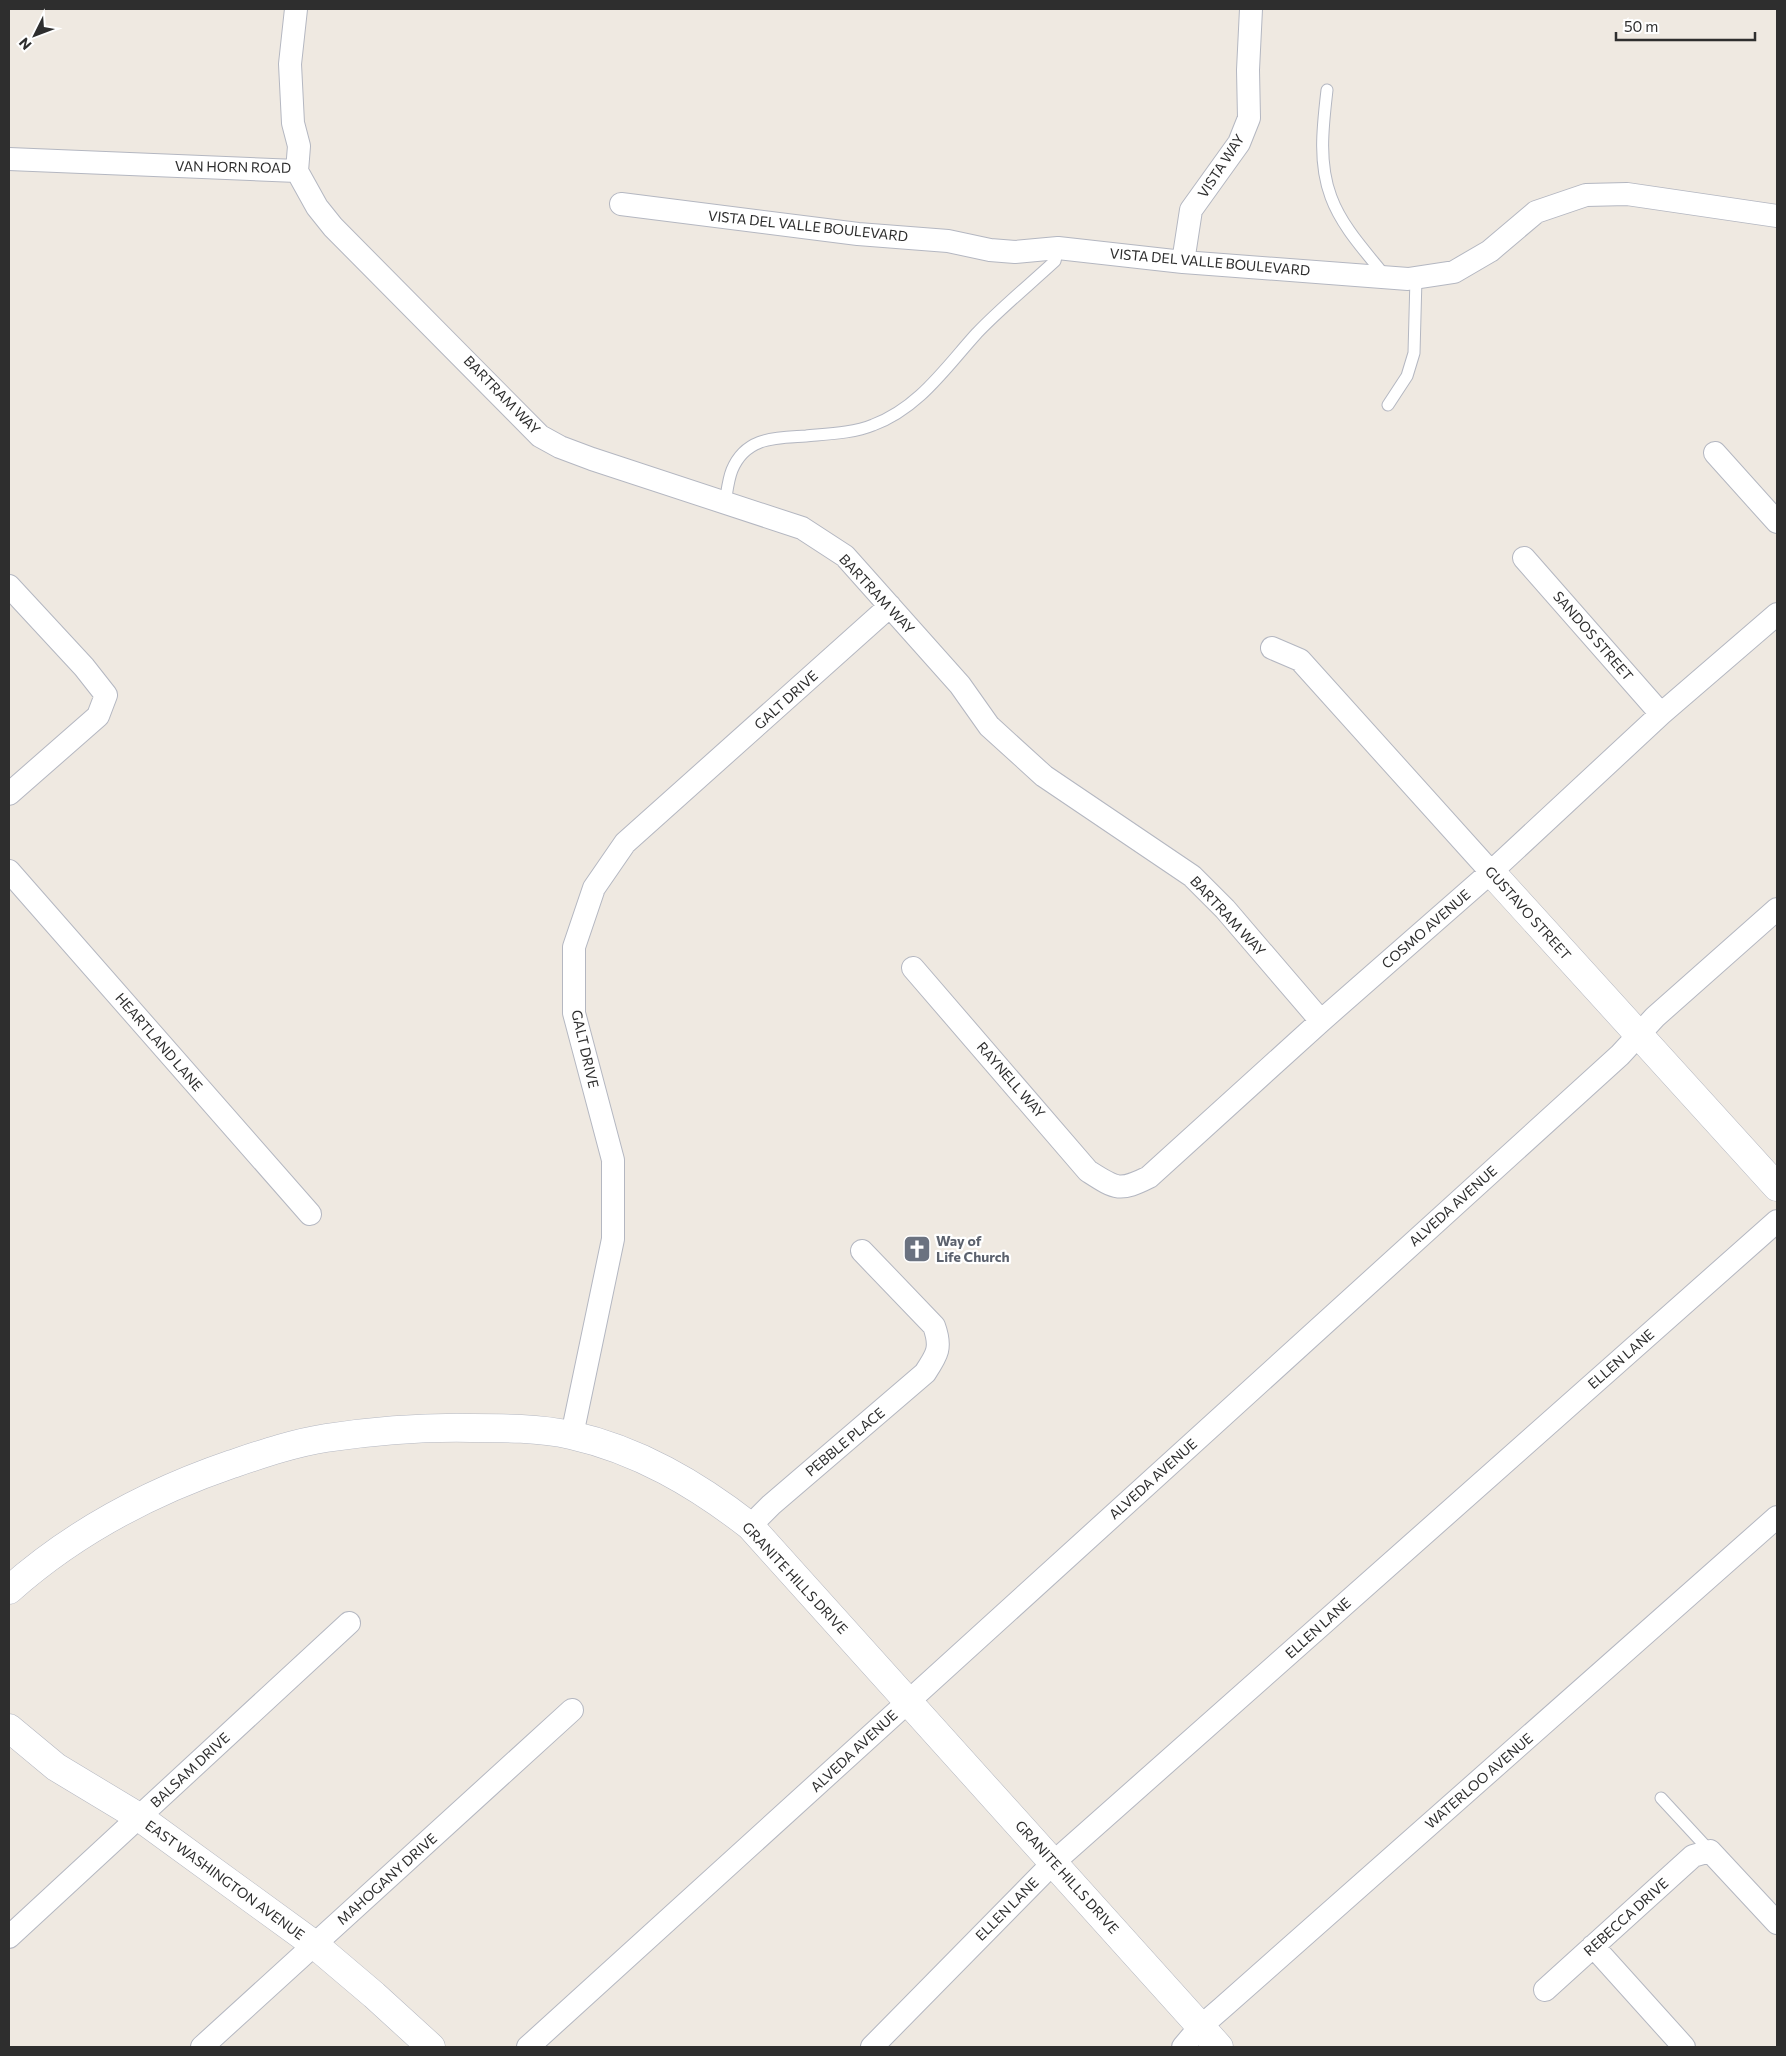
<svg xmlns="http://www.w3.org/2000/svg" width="1786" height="2056" font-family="Commissioner,sans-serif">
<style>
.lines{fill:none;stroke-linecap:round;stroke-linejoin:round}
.service-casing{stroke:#b4b7c1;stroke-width:13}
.minor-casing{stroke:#b4b7c1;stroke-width:24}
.tertiary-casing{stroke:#b4b7c1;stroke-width:29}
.secondary-casing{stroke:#b4b7c1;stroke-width:29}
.service{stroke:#fff;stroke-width:11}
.minor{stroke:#fff;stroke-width:22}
.tertiary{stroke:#fff;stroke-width:28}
.secondary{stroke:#fff;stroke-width:28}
.labels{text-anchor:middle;stroke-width:4.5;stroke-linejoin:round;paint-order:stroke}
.street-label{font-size:14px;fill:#2e2e2e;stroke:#fff}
.worship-label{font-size:14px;font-weight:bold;fill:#5b616d;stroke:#fff;text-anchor:start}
</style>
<rect width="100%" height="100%" fill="#efe9e1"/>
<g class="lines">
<g class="service-casing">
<path id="service" d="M1327,90C1323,125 1318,163 1331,197C1342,227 1366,252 1385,276
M1388,405L1407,376L1414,353L1416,278
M725,503C727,492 728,480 732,470C746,436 777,438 806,436C827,434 854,433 873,425C919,408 946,367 977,333C1001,308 1029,285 1055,261L1058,248
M1661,1798L1710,1851"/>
</g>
<g class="minor-casing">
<path id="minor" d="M296,9L290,64L293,123L299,146L297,171
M9,159L297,171
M297,171L317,207L333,227L540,436L560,447L592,459L802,528L845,556L960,685L989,726L1044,776L1192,876L1225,909L1321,1021
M621,204L858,234L948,241L990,250L1015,252L1058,248L1183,262L1408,279L1454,272L1490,251L1536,212L1586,195L1627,194L1777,216
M1183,262L1191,210L1239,143L1249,118L1248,70L1251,9
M1715,453L1777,522
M1524,558L1661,714
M9,586L84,667L106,695L98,716L9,794
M1272,648L1300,660L1491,872
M9,871L310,1214
M913,968L1088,1171C1116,1189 1119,1192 1149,1177L1321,1021L1491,872L1661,714L1777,614
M572,1435L613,1239V1160L574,1013V947L594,888L625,843L890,606
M750,1526L771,1505L925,1373C937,1355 942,1348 934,1326L862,1251
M9,1937L349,1623
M1593,1946L1684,2047
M1545,1990L1693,1856L1710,1851L1777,1923
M202,2047L572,1710
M528,2047L1620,1055L1655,1017L1777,909
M872,2047L1054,1862L1777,1221
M1183,2047L1200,2027L1222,2008L1777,1517"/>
</g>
<g class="tertiary-casing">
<path id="tertiary" d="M1491,872L1777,1187
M9,1590C74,1532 150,1492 232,1464C262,1454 294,1443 326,1438C374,1431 422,1427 471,1428C504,1428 539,1428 571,1435C638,1450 696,1484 750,1526L1219,2047"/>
</g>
<g class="secondary-casing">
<path id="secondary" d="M9,1728L56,1767L139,1817L315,1945L374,1995L431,2047"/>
</g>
<use href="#service" class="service"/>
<use href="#minor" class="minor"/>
<use href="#tertiary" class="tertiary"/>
<use href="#secondary" class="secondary"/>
</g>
<defs>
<g id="church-square" transform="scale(1.4375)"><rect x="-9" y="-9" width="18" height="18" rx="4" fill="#6b7280" stroke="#fff"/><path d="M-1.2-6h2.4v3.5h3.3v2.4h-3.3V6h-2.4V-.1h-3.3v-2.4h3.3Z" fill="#fff"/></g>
</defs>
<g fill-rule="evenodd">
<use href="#church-square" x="917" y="1249"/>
</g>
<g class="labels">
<g class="street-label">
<text transform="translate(1221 166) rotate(-57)" y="5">VISTA WAY</text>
<text transform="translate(233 167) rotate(1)" y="5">VAN HORN ROAD</text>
<text transform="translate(808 226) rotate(6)" y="5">VISTA DEL VALLE BOULEVARD</text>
<text transform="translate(1210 262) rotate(5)" y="5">VISTA DEL VALLE BOULEVARD</text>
<text transform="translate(502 395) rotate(46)" y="5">BARTRAM WAY</text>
<text transform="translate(877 594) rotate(47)" y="5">BARTRAM WAY</text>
<text transform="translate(1593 636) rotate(49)" y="5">SANDOS STREET</text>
<text transform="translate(786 700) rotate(-42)" y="5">GALT DRIVE</text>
<text transform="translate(1528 913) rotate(48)" y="5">GUSTAVO STREET</text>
<text transform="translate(1228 916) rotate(47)" y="5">BARTRAM WAY</text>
<text transform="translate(1426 929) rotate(-41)" y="5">COSMO AVENUE</text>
<text transform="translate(159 1042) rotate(49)" y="5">HEARTLAND LANE</text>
<text transform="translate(585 1049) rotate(77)" y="5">GALT DRIVE</text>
<text transform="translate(1011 1080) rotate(49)" y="5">RAYNELL WAY</text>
<text transform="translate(1453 1206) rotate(-42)" y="5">ALVEDA AVENUE</text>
<text transform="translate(1621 1359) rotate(-41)" y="5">ELLEN LANE</text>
<text transform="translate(845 1442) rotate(-40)" y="5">PEBBLE PLACE</text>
<text transform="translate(1153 1479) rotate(-42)" y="5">ALVEDA AVENUE</text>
<text transform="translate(795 1578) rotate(47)" y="5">GRANITE HILLS DRIVE</text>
<text transform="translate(1318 1628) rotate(-42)" y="5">ELLEN LANE</text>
<text transform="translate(854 1751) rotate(-43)" y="5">ALVEDA AVENUE</text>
<text transform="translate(190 1770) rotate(-43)" y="5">BALSAM DRIVE</text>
<text transform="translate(1479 1781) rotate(-41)" y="5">WATERLOO AVENUE</text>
<text transform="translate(1067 1877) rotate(48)" y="5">GRANITE HILLS DRIVE</text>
<text transform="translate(387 1879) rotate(-42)" y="5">MAHOGANY DRIVE</text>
<text transform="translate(225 1880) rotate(36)" y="5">EAST WASHINGTON AVENUE</text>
<text transform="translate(1007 1909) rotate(-45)" y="5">ELLEN LANE</text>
<text transform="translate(1626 1917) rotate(-42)" y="5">REBECCA DRIVE</text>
</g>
<g class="worship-label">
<text x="936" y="1246">Way of<tspan x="936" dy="16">Life Church</tspan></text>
</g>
</g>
<rect width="1786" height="2056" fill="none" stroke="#2e2e2e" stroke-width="20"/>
<g transform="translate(35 35) rotate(228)" stroke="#ffffff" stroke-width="4" paint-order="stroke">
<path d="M0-4L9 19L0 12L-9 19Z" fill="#2e2e2e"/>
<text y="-8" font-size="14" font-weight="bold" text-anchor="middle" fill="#2e2e2e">N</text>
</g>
<path d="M1616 32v8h139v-8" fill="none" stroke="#2e2e2e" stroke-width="2.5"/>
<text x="1624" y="32" font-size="15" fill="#2e2e2e" stroke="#ffffff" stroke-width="4" paint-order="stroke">50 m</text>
</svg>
